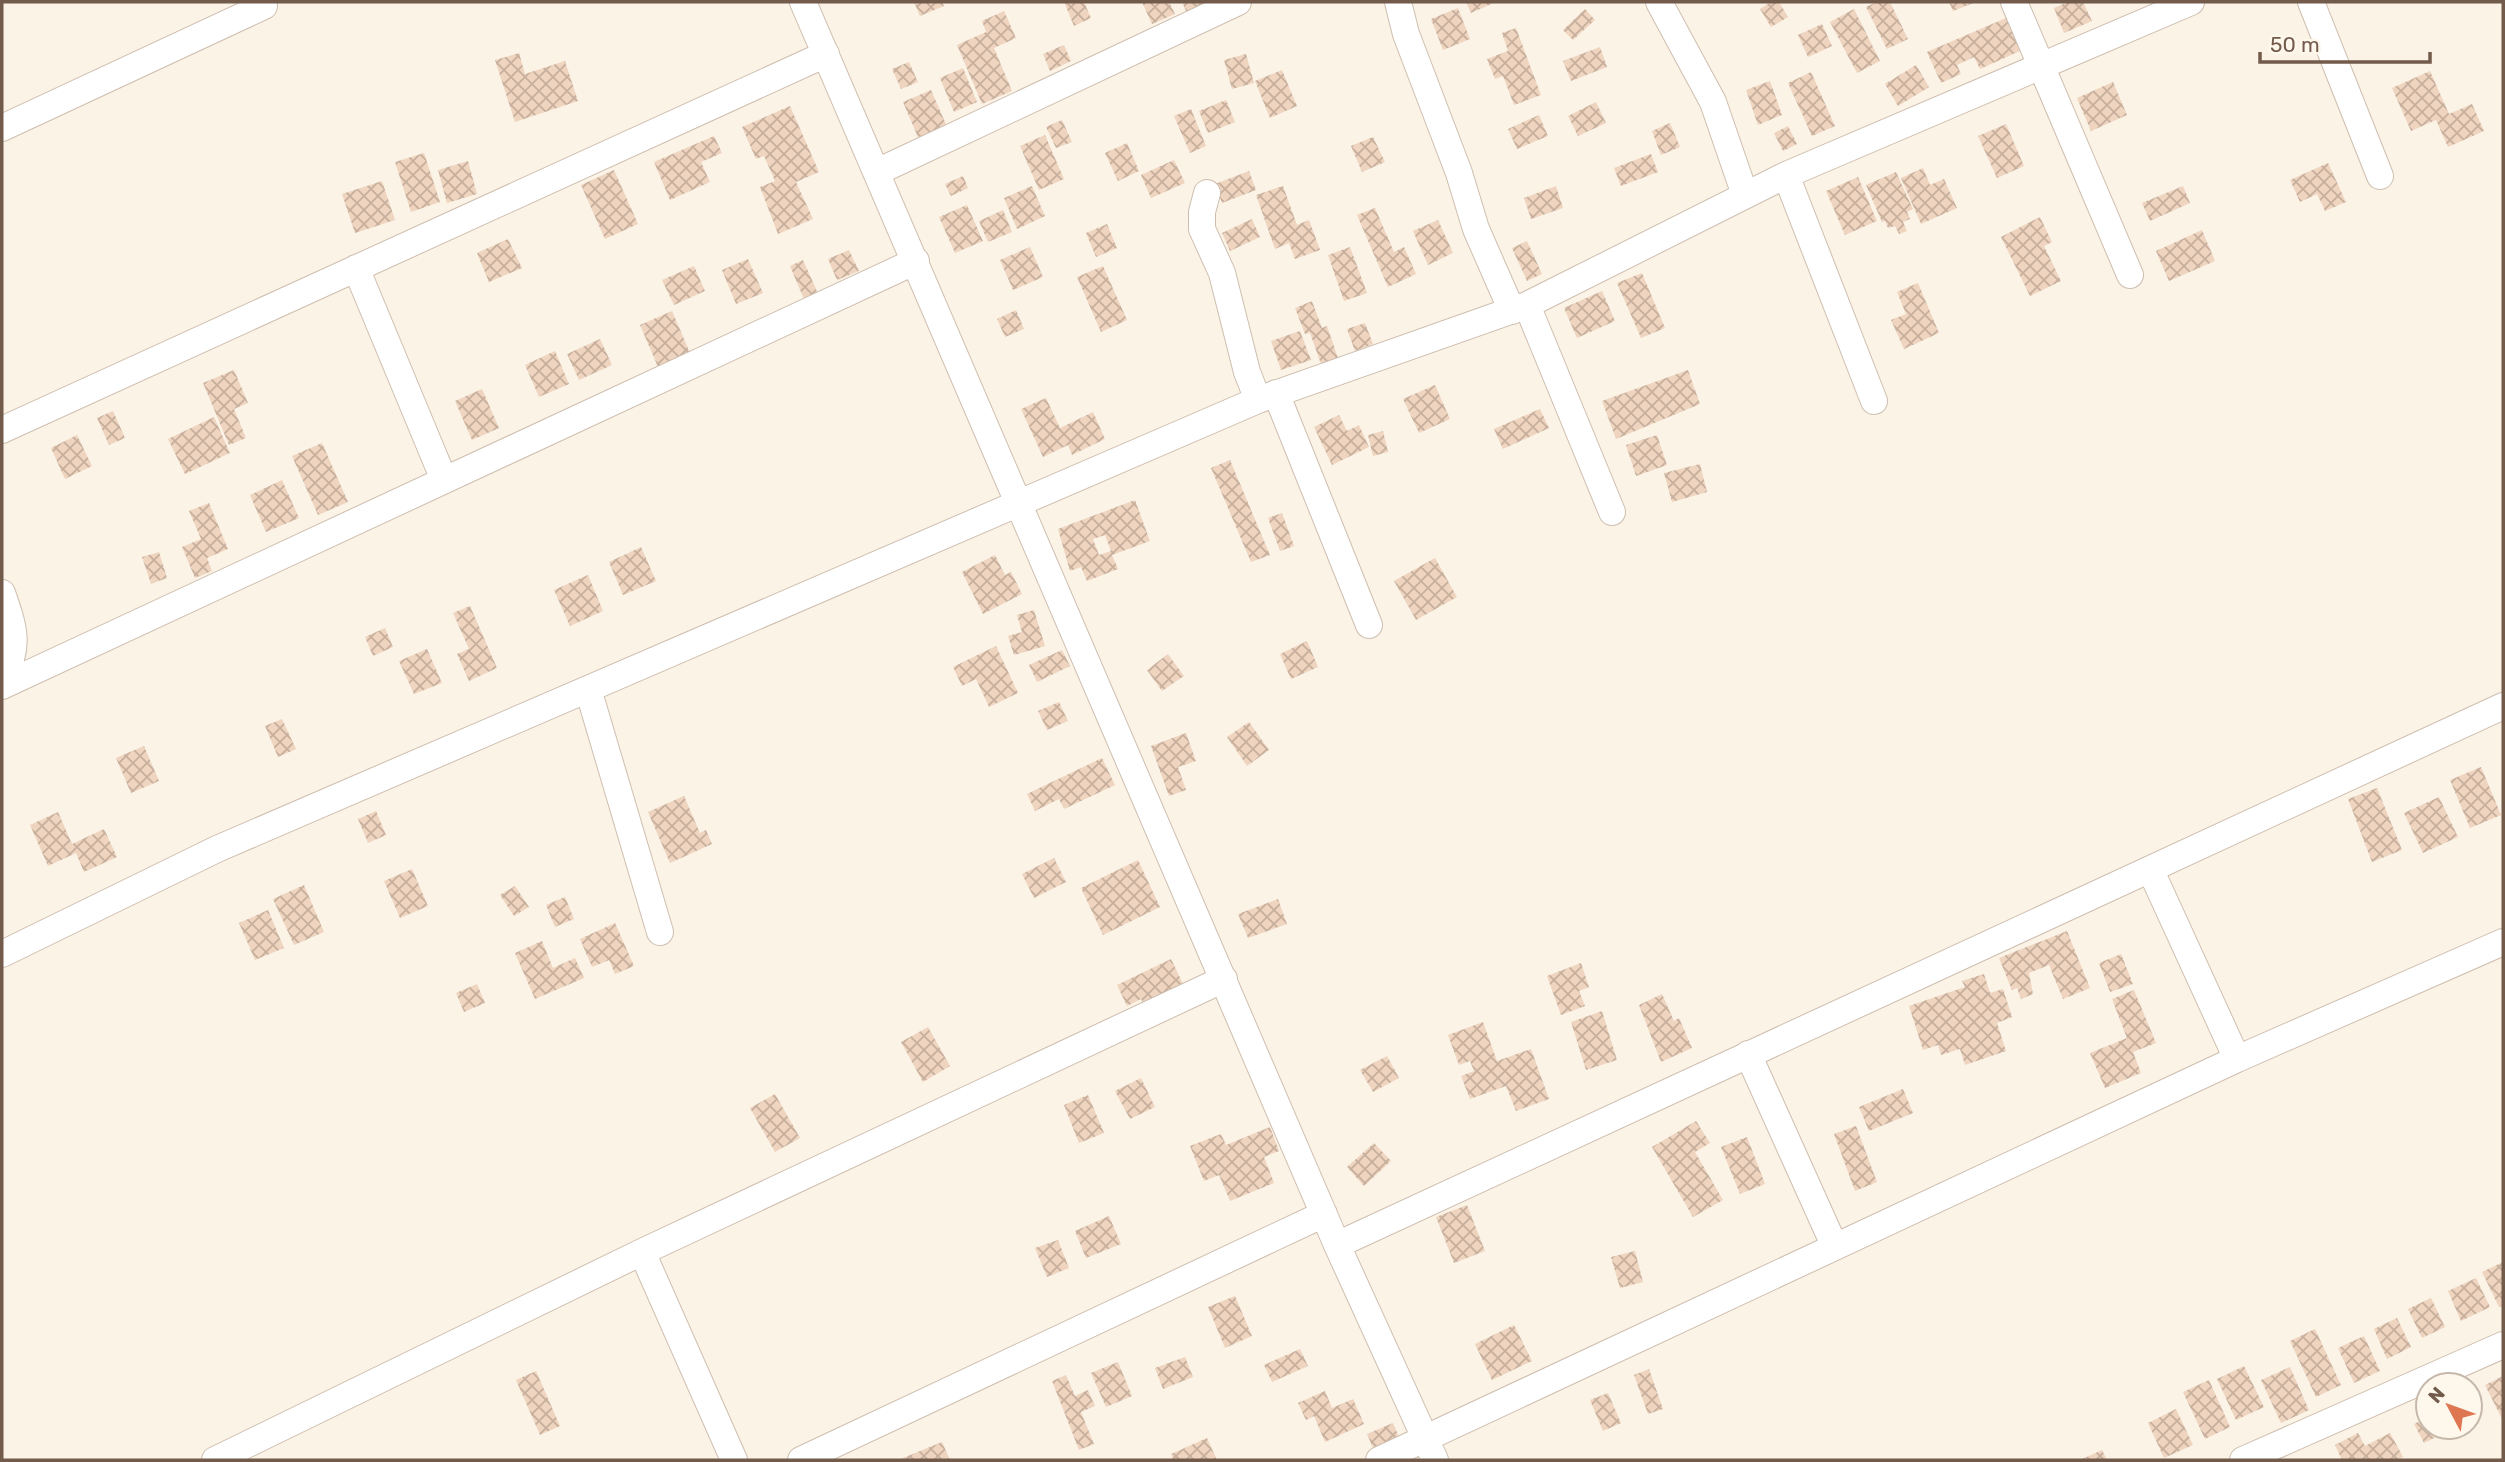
<svg xmlns="http://www.w3.org/2000/svg" width="2505" height="1462" font-family="Rubik,sans-serif">
<style>
.building{fill:url(#building-cross-hatch);fill-rule:evenodd}
.lines{fill:none;stroke-linecap:round;stroke-linejoin:round}
.minor-casing{stroke:#cebeaf;stroke-width:28}
.minor{stroke:#fff;stroke-width:26}
</style>
<defs>
<pattern id="building-cross-hatch" width="8" height="8" patternUnits="userSpaceOnUse" patternTransform="scale(1.75)"><rect width="8" height="8" fill="#efd4bf"/><path d="M0 0l8 8M0 8l8-8" fill="none" stroke="#c6af9d"/></pattern>
</defs>
<rect width="100%" height="100%" fill="#fbf3e6"/>
<path class="building" d="M914,2H942L944,6L920,16Z
M1064,2H1084L1091,18L1074,26Z
M1142,2H1169L1175,14L1152,24Z
M1182,2H1207L1208,4L1187,13Z
M1466,2H1496L1471,13Z
M1771,2H1779L1788,17L1771,27L1760,9Z
M1877,2H1890L1908,39L1887,49L1866,7Z
M1949,2H1976L1953,11Z
M2068,2H2083L2092,21L2064,33L2054,8Z
M1458,8L1470,39L1443,50L1431,19Z
M1585,9L1595,20L1573,40L1563,30Z
M1854,9L1880,61L1857,73L1830,22Z
M1004,11L1016,38L994,48L1012,91L982,104L957,45L986,32L982,21Z
M2006,18L2020,51L1980,69L1974,57L1957,65L1961,74L1941,83L1927,52Z
M1822,24L1832,46L1808,57L1798,35Z
M1516,28L1541,95L1514,105L1503,76L1495,79L1487,59L1508,51L1502,33Z
M1064,45L1071,61L1050,71L1043,54Z
M1600,47L1607,67L1571,81L1563,61Z
M519,53L525,74L565,61L578,101L515,122L495,60Z
M1246,54L1254,83L1232,89L1224,60Z
M909,62L918,82L901,89L892,69Z
M1916,65L1929,87L1898,106L1885,84Z
M963,68L977,102L954,112L940,78Z
M1282,70L1297,106L1270,118L1255,81Z
M2430,71L2449,114L2472,104L2484,131L2448,147L2436,120L2411,131L2392,88Z
M1811,72L1835,126L1812,136L1788,83Z
M1770,81L1782,115L1758,125L1746,90Z
M2113,82L2127,115L2091,131L2077,98Z
M931,90L948,129L920,142L903,102Z
M1226,100L1235,122L1208,133L1199,111Z
M1596,102L1606,123L1578,136L1568,116Z
M790,106L819,172L796,182L813,219L778,234L760,187L775,181L764,156L756,159L742,127Z
M1191,109L1206,146L1190,153L1174,116Z
M1539,115L1548,136L1517,149L1508,129Z
M1062,120L1072,142L1056,148L1046,127Z
M1670,123L1680,147L1661,155L1652,131Z
M2006,124L2024,166L1997,178L1978,136Z
M1788,126L1797,144L1783,151L1774,133Z
M1045,135L1064,179L1039,190L1020,146Z
M714,136L722,153L701,162L710,182L670,200L654,162Z
M1373,137L1385,162L1362,172L1351,146Z
M1127,143L1139,171L1118,181L1105,153Z
M424,153L440,202L411,212L395,162Z
M1651,154L1658,172L1621,186L1614,168Z
M1174,160L1185,183L1151,198L1141,175Z
M468,161L477,194L447,203L438,170Z
M2328,163L2346,202L2325,211L2317,194L2300,202L2290,180Z
M1923,168L1930,185L1944,179L1957,208L1921,224L1901,178Z
M614,170L638,224L605,239L581,185Z
M1249,171L1256,190L1222,203L1215,184Z
M1896,172L1913,209L1907,212L1910,219L1903,222L1907,231L1899,234L1895,226L1888,228L1885,221L1882,222L1866,185Z
M963,176L968,188L951,196L945,184Z
M1858,177L1877,221L1845,235L1826,191Z
M382,181L395,220L355,233L342,194Z
M1032,186L1045,216L1017,229L1004,198Z
M1283,186L1297,225L1309,220L1320,250L1295,259L1289,243L1275,249L1256,195Z
M1556,186L1563,208L1531,219L1524,198Z
M2183,186L2190,203L2150,221L2142,203Z
M967,205L983,241L955,253L939,217Z
M1375,208L1394,252L1404,247L1416,274L1388,287L1357,215Z
M1003,210L1012,232L988,242L979,221Z
M2040,217L2052,242L2044,246L2061,281L2030,296L2001,237Z
M1252,219L1260,237L1230,251L1222,233Z
M1438,220L1453,253L1428,265L1413,231Z
M1107,224L1117,248L1096,257L1086,233Z
M2202,230L2215,261L2169,281L2156,251Z
M508,239L522,268L489,282L477,253Z
M1527,241L1542,274L1527,281L1512,248Z
M1030,247L1043,277L1013,290L1000,260Z
M1350,247L1367,293L1344,301L1328,255Z
M849,250L859,271L837,280L828,259Z
M748,259L763,293L736,304L722,270Z
M803,260L820,298L806,304L790,266Z
M694,266L705,291L674,305L662,280Z
M1103,266L1127,320L1101,332L1077,277Z
M1642,273L1665,328L1641,338L1617,283Z
M1918,283L1939,333L1904,349L1891,320L1906,314L1897,292Z
M1602,291L1615,321L1577,338L1564,308Z
M1312,301L1322,328L1327,326L1338,358L1321,364L1310,333L1305,334L1295,308Z
M1016,310L1024,329L1005,337L997,319Z
M672,311L690,353L658,367L640,325Z
M1365,323L1373,344L1355,351L1347,329Z
M1300,331L1311,360L1281,370L1271,341Z
M600,339L612,365L579,380L567,354Z
M555,351L569,384L539,397L525,365Z
M234,370L248,403L234,409L246,438L229,445L203,383Z
M1688,370L1700,404L1616,439L1602,401Z
M1435,385L1450,419L1419,433L1403,399Z
M482,389L499,428L472,440L455,401Z
M1046,398L1060,428L1093,412L1105,439L1072,455L1068,445L1043,457L1021,409Z
M1540,409L1549,428L1503,449L1494,429Z
M113,411L125,438L109,445L97,418Z
M1339,415L1347,431L1359,425L1369,447L1332,465L1314,427Z
M214,417L230,453L185,474L168,439Z
M1383,431L1388,452L1373,456L1368,435Z
M77,435L92,466L65,479L51,448Z
M1657,435L1667,465L1636,476L1626,445Z
M322,443L348,502L318,515L292,456Z
M1230,460L1270,555L1251,562L1211,468Z
M1700,464L1707,492L1672,502L1664,473Z
M282,480L299,518L266,532L250,495Z
M1135,500L1150,541L1112,555L1118,569L1087,581L1081,567L1070,571L1058,529ZM1105,535L1111,551L1099,555L1093,539Z
M209,503L228,549L207,558L212,571L195,578L182,547L201,539L189,511Z
M1282,513L1294,546L1280,551L1268,518Z
M641,547L656,581L623,595L609,562Z
M159,552L167,578L151,584L142,557Z
M995,555L1005,575L1011,572L1022,594L983,614L962,572Z
M1435,558L1457,597L1416,620L1394,581Z
M588,575L603,611L570,626L554,590Z
M470,606L497,668L469,681L457,654L469,649L453,613Z
M1034,610L1045,646L1014,655L1008,636L1022,632L1017,615Z
M385,628L393,647L373,656L365,637Z
M1307,641L1318,667L1291,679L1280,654Z
M996,646L1018,693L989,707L976,679L962,686L953,667Z
M427,649L442,683L414,694L399,661Z
M1062,650L1070,666L1037,682L1029,665Z
M1168,654L1184,676L1162,691L1147,670Z
M1059,702L1068,721L1047,730L1038,711Z
M282,719L296,749L278,757L265,726Z
M1249,722L1269,750L1247,766L1227,737Z
M1186,733L1196,761L1178,767L1186,790L1169,796L1151,746Z
M144,746L159,781L131,793L116,758Z
M1102,758L1115,785L1064,809L1059,799L1035,811L1027,794Z
M2481,767L2501,815L2470,828L2450,780Z
M2377,788L2402,850L2372,862L2348,799Z
M684,796L700,833L706,830L712,844L670,863L648,812Z
M2439,797L2458,837L2423,853L2404,813Z
M376,811L386,835L368,843L358,819Z
M58,812L72,844L104,829L117,857L84,872L76,853L48,866L30,825Z
M1054,858L1066,882L1034,898L1022,874Z
M1138,860L1160,907L1103,935L1081,888Z
M412,869L428,906L400,918L384,881Z
M304,885L324,932L294,945L273,899Z
M515,886L529,907L514,916L500,895Z
M565,897L574,919L555,927L546,905Z
M1278,899L1287,924L1248,938L1238,914Z
M268,910L284,948L255,960L239,923Z
M615,923L634,966L615,974L609,960L592,967L580,939Z
M2067,931L2090,988L2063,999L2049,965L2029,973L2033,994L2021,999L2017,988L2012,990L1999,958Z
M542,941L553,968L575,958L584,978L535,999L515,953Z
M2121,954L2133,984L2110,992L2099,963Z
M1171,959L1185,988L1145,1007L1141,999L1127,1006L1117,985Z
M1581,963L1589,987L1579,991L1585,1006L1561,1015L1547,976Z
M1984,974L1990,993L2003,989L2012,1017L1997,1023L2006,1051L1965,1065L1960,1049L1941,1055L1938,1045L1923,1050L1909,1006L1965,987L1962,981Z
M477,984L485,1003L464,1012L456,993Z
M2134,990L2156,1043L2133,1052L2141,1073L2105,1088L2090,1053L2127,1038L2112,999Z
M1662,994L1674,1021L1679,1018L1692,1048L1661,1062L1639,1005Z
M1602,1011L1617,1060L1586,1070L1571,1022Z
M1483,1022L1497,1061L1531,1049L1549,1099L1516,1111L1506,1086L1470,1099L1461,1076L1474,1071L1470,1061L1459,1065L1448,1035Z
M928,1027L950,1066L923,1082L901,1042Z
M1387,1056L1399,1078L1373,1092L1360,1070Z
M1141,1078L1155,1107L1130,1119L1115,1091Z
M1903,1089L1913,1113L1869,1131L1859,1107Z
M775,1094L800,1138L775,1152L750,1108Z
M1088,1095L1104,1133L1079,1143L1064,1105Z
M1696,1121L1710,1143L1695,1152L1723,1200L1693,1217L1652,1147Z
M1856,1126L1877,1182L1855,1191L1834,1134Z
M1270,1127L1279,1151L1264,1157L1274,1183L1230,1201L1219,1175L1204,1181L1190,1146L1221,1134L1226,1145Z
M1747,1137L1765,1184L1740,1194L1721,1147Z
M1374,1143L1391,1161L1364,1186L1347,1167Z
M1467,1205L1485,1251L1454,1263L1436,1217Z
M1109,1216L1121,1244L1086,1258L1075,1231Z
M1058,1240L1069,1268L1047,1277L1035,1248Z
M1635,1251L1643,1282L1620,1288L1611,1257Z
M2503,1262V1306L2499,1307L2482,1272Z
M2476,1278L2490,1307L2461,1321L2448,1291Z
M1235,1296L1252,1336L1225,1348L1208,1307Z
M2431,1298L2445,1327L2422,1338L2408,1309Z
M2397,1318L2411,1347L2387,1359L2374,1329Z
M1514,1325L1532,1361L1492,1380L1475,1344Z
M2315,1329L2341,1385L2316,1397L2290,1341Z
M2364,1336L2380,1371L2354,1383L2338,1348Z
M1300,1349L1308,1366L1272,1382L1264,1365Z
M1185,1357L1193,1377L1163,1389L1155,1368Z
M1118,1362L1132,1396L1106,1407L1091,1373Z
M2244,1366L2264,1407L2236,1420L2217,1379Z
M2290,1367L2309,1410L2281,1423L2261,1380Z
M1649,1369L1663,1409L1648,1414L1634,1375Z
M536,1371L560,1426L540,1435L516,1380Z
M1066,1375L1075,1396L1088,1390L1095,1406L1081,1412L1094,1444L1079,1450L1052,1381Z
M2503,1376V1421L2485,1385Z
M2209,1380L2230,1427L2205,1439L2183,1392Z
M1325,1391L1332,1408L1353,1399L1364,1424L1325,1442L1314,1416L1306,1420L1298,1403Z
M1608,1393L1621,1423L1603,1431L1590,1400Z
M2176,1409L2193,1445L2164,1458L2148,1423Z
M2428,1417V1427H2457L2424,1443L2414,1424Z
M1393,1423L1401,1442L1375,1453L1367,1434Z
M2358,1433L2365,1446L2390,1433L2403,1457L2397,1460H2342L2335,1445Z
M1207,1438L1217,1460H1173L1171,1454Z
M942,1442L950,1460H898Z
M2102,1450L2107,1460H2080Z"/>
<g class="lines">
<g class="minor-casing">
<path id="minor" d="M803,2L1337,1245L1435,1460
M1398,2L1406,34L1459,173L1476,229L1512,311
M1659,2L1713,102L1745,195
M2014,2L2130,275
M2311,2L2380,176
M2,128L264,6
M877,172L1238,2
M1786,175L1874,401
M1207,193L1202,212V229L1222,273L1247,372L1258,400
M356,268L444,480
M1527,305L1612,512
M1276,393L1369,625
M2,430L826,54
M2,593C15,630 20,646 2,682
M2,686L916,261
M588,689L660,932
M2151,871L2237,1059
M2,954L217,849L1258,400L1527,305L1786,175L2191,2
M1748,1054L1834,1245
M1337,1245L2503,706
M642,1252L734,1460
M215,1460L642,1252L1224,979
M801,1460L1324,1214
M1379,1460L2237,1059L2503,942
M2243,1460L2503,1345"/>
</g>
<use href="#minor" class="minor"/>
</g>
<rect width="2505" height="1462" fill="none" stroke="#735b4c" stroke-width="7"/>
<g transform="translate(2449 1406) rotate(311)"><circle r="33" fill="#fef7ec" stroke="#c6b9ac" stroke-width="2"/>
<path d="M0-5L12 26L0 18L-12 26Z" fill="#de7651"/>
<text y="-10" font-size="19" font-weight="bold" text-anchor="middle" fill="#735b4c">N</text>
</g>
<path d="M2260 52v10h170v-10" fill="none" stroke="#735b4c" stroke-width="3.5"/>
<text x="2270" y="52" font-size="21" fill="#735b4c" stroke="#fef7ec" stroke-width="5" paint-order="stroke">50 m</text>
</svg>
